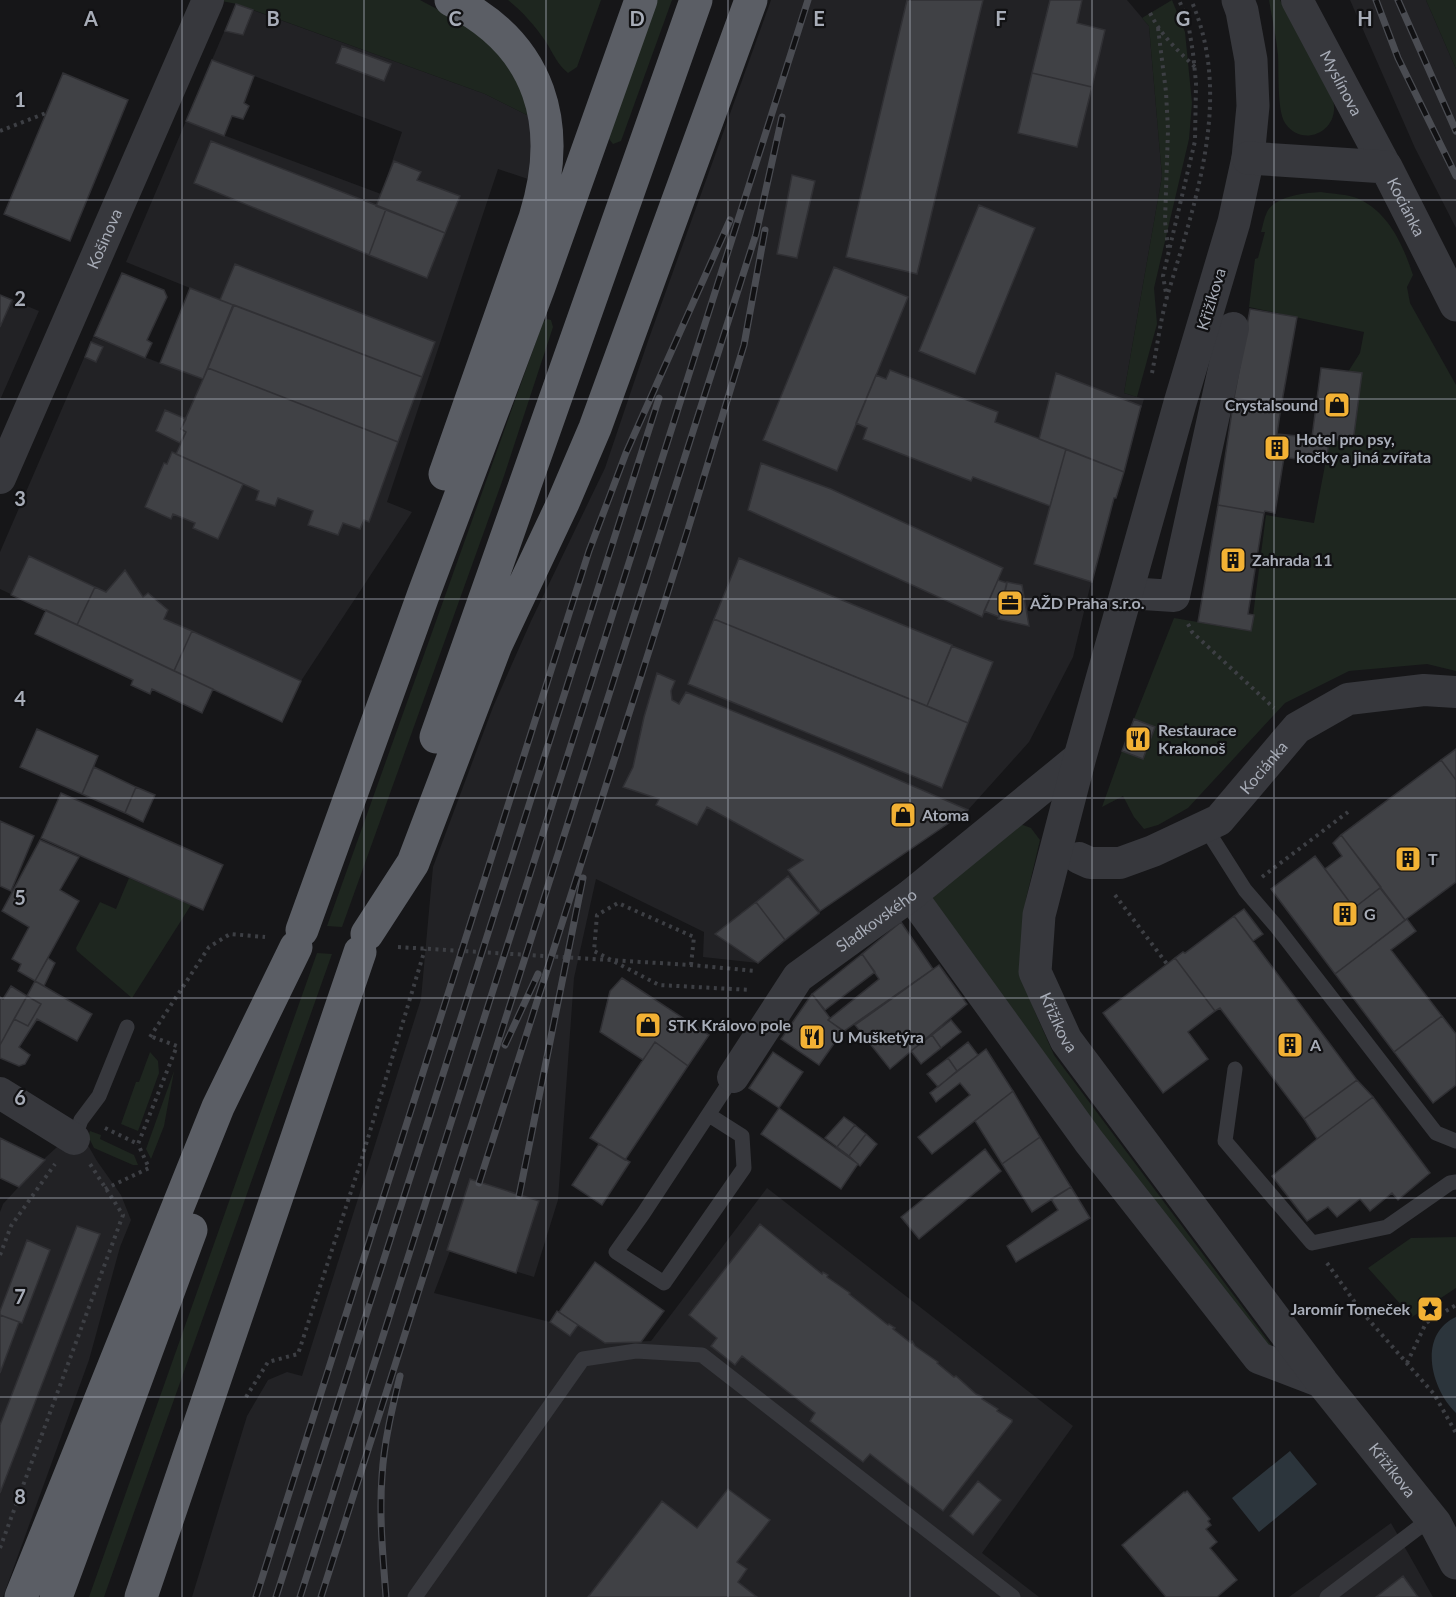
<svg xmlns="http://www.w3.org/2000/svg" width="1456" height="1597" font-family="Lato,sans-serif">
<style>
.built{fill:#222225}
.green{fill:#1e261f}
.water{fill:#2c353c}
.building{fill:#404145;stroke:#303034;stroke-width:1.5}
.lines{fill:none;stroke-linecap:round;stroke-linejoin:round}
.path{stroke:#3d3f44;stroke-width:4;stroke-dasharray:3 4.5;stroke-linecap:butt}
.service{stroke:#37383d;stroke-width:15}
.minor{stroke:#37383d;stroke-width:32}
.tertiary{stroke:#37383d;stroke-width:33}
.trunk{stroke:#5b5e65;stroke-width:33}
.rail-casing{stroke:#4a4c52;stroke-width:7}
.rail{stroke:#111113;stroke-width:4.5;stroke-dasharray:14;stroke-linecap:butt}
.grid{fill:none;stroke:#a8adb8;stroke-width:1.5;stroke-opacity:0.55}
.labels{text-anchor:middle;stroke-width:4.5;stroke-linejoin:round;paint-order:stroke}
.street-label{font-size:16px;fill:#a8adb8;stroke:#111113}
.poi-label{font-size:16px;font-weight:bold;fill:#a8adb8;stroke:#111113;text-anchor:start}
.grid-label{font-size:20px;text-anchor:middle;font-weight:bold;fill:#a8adb8;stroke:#111113;stroke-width:4.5;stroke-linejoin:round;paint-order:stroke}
</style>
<rect width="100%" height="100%" fill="#161618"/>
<path class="built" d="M771,0H1127L1149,26L1162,176L1124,393L1144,399L1098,554L1073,657L1029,742L968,810L820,911V914L758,963L703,957L704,932L596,879L574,978L558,1200L534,1277L450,1251L434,1293L550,1322L570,1336L578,1325L605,1343L651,1341L767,1188L1073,1426L982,1553L1039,1597H192L247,1416L268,1380L287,1372L302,1376L421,999L433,867L493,707L531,621L605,468L648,341Z
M1350,0H1426L1456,69V228L1415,148Z
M236,4L485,94L531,117L533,160L528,179L498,169L387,502L412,512L301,681L282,722L0,589V552L93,337L160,363L190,288L126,262L186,121L381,194L402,132L212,60Z
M0,295L39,311L0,400Z
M78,1128L97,1161L121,1195L131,1220L120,1247L89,1360L3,1597H0V1212L3,1204L46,1157Z
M1391,1523L1433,1597H1289Z"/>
<path class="green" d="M216,0H420L480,32L514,70L531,117L485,94L237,4Z
M508,0H601L577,67L568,73C557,64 553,53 546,42C536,27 523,12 508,0Z
M657,0H672L621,141L613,144L609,139V134Z
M1172,0L1185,32L1192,103L1189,139L1154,288L1157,324L1137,397L1124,393L1162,176L1149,26L1142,18Z
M1269,0H1280L1333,100C1341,131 1302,149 1285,123C1277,110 1279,72 1278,55C1276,36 1272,18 1269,0Z
M1426,0H1456V69Z
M1321,192C1333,194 1347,194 1359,199C1389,213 1403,245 1413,275L1407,287L1410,303L1456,385V671L1427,664L1349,671L1285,703L1188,808L1158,825L1144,829L1134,817L1123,796L1102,807L1122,751L1143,759L1134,719L1174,618L1251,631L1266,515L1314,523L1330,439L1353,441L1362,374L1348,372L1360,353L1364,332L1249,307L1255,259L1258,258L1265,232H1261C1263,225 1264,218 1267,212C1275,196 1305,193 1321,192Z
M547,319L551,320L553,327L504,476L342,927L327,926L543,322Z
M1020,824L1031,828L1040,840L1026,899L1020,969L1035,1012L1054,1055L1271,1345L1267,1352L1094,1135L932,898Z
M129,878L191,905L132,998L77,951L76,948L100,902L116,909Z
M317,953L332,954L104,1597H89Z
M150,1052L158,1061L159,1073L138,1131L121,1124L136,1082H139Z
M174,1071L164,1126L151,1159L146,1149Z
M90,1131L101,1135L100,1139L134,1155L138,1165H133L94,1148L88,1136Z
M1456,1237V1288L1412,1317L1368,1268L1411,1238Z"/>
<path class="water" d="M1456,1317V1413C1431,1389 1417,1335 1456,1317Z
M1290,1451L1317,1484L1259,1532L1232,1498Z"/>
<path class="building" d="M907,0H983L917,274L846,257Z
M1050,0H1082L1077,23L1105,30L1092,87L1032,73Z
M236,4L253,10L243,35L225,31Z
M342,46L391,64L384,81L336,63Z
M212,60L254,76L244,103L249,106L243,119L232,116L224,136L186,121Z
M63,73L128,100L70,241L4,214Z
M1032,73L1092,87L1077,147L1018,133Z
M211,141L386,209L369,255L194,183Z
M394,161L421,172L417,180L460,196L445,233L376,206Z
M792,175L815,181L797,258L777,254Z
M979,205L1035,228L975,374L919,351Z
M386,209L445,233L427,278L369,255Z
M235,264L435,342L422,377L220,300Z
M834,267L908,297L837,471L763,440Z
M122,273L164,290L167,297L147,340L152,343L145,358L94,336Z
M190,288L233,305L203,379L160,363Z
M0,295L12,300L0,327Z
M234,305L422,377L398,442L208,368Z
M1250,309L1297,317L1281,407L1234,398Z
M91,342L103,347L96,362L85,357Z
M208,368L398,442L369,522L364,520L360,529L343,523L338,535L308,525L313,511L278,498L275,506L256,500L259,491L176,454L186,432L181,429Z
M1321,368L1362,373L1353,442L1312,437Z
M890,370L998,412L995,422L1066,449L1050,506L973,477L971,481L863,439L867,428L856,423L876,375L886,379Z
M1056,373L1141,406L1124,472L1039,439Z
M1234,398L1281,407L1277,434L1330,439L1325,464L1284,457L1275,513L1265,511L1264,513L1218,505Z
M165,410L186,419L181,429L186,432L180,443L156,431Z
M1066,449L1124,472L1116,498H1114L1092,582L1034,564Z
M172,452L243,484L218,539L193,528L195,523L173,514L171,519L145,507L164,463L167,464Z
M761,463L831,489L1003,568L982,617L748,510Z
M1218,505L1264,513L1248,614L1254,615L1251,631L1198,622Z
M29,556L95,587L77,625L11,595Z
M739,558L952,645L927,706L714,619Z
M125,570L143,597L148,593L168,610L164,619L192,631L174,671L77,625L95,587L106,592Z
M998,580L1007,583L999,617L984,611Z
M1007,582L1022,585L1029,626L998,619Z
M46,610L213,689L202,713L152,689L150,694L131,685L133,680L35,634Z
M714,619L968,723L942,788L688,684Z
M192,631L301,681L282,722L174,671Z
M952,646L993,662L968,723L927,706Z
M657,673L675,681L671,691L672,700L679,704L686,692L837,753L968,810L820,911L788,870L803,860L707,807L697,825L656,805L659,799L623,787L633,767L644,717Z
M1134,719L1155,727L1143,759L1122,751Z
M37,729L98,756L82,794L20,767Z
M1456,749V780L1441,760Z
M1441,760L1456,780V882L1405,920L1341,835Z
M94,767L136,787L125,813L82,794Z
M136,787L155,795L143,822L125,813Z
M61,793L223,865L203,910L41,838Z
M0,821L34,836L11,891L0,886Z
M1341,835L1381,887L1354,908L1325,869L1342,856L1333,843Z
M40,840L79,857L60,890L79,901L35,981L18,971L21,964L12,959L29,927L2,911Z
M1315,856L1354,908L1380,888L1405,920L1335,974L1271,889Z
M788,876L819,913L785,940L756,902Z
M756,902L785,940L758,963L715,934Z
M1244,909L1263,934L1253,941L1234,916Z
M1234,916L1357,1080L1304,1119L1220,1008L1215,1011L1175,958L1183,952L1185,953Z
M1407,919L1416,931L1391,950L1442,1016L1394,1052L1335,974Z
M901,922L933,969L844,1031L828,1020L879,979L862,954Z
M862,954L875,972L825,1010L812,994Z
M48,958L55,963L44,986L35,981Z
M1175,958L1215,1011L1188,1032L1208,1059L1163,1093L1103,1013Z
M939,965L967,1004L890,1069L855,1025Z
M622,978L709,1035L688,1066L655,1042L643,1060L600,1032L610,991Z
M35,981L92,1014L77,1041L37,1019L19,1047L30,1055L25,1064L19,1066L0,1058V1045L14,1019L28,1026L41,1004L27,996Z
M11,986L27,996L0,1045V997L3,999Z
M812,994L830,1018L828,1020L843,1031L819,1065L781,1039Z
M27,996L41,1004L28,1026L14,1019Z
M1442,1016L1456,1034V1085L1433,1103L1394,1052Z
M951,1020L961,1032L941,1048L932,1035Z
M932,1035L941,1048L921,1064L911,1051Z
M655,1042L688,1066L625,1160L590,1138Z
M968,1042L978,1055L957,1071L948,1058Z
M986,1049L1013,1091L932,1154L918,1137L970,1095L960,1083L936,1102L930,1093Z
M773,1052L803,1072L779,1108L749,1088Z
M948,1058L957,1071L938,1087L927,1074Z
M1357,1080L1373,1097L1317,1139L1304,1119Z
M1013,1091L1040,1137L1002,1164L975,1121Z
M1373,1097L1430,1173L1398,1200L1392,1193L1370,1211L1360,1199L1337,1217L1328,1207L1307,1221L1272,1176L1317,1139Z
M779,1108L858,1164L841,1189L761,1134Z
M844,1117L855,1125L837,1147L825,1138Z
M855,1125L866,1134L849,1156L837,1147Z
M866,1134L877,1144L860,1166L849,1156Z
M1040,1137L1071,1187L1032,1212L1002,1164Z
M0,1138L45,1160L19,1187L0,1178Z
M599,1144L630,1162L602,1205L572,1185Z
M985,1149L1001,1171L919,1239L901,1217Z
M470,1179L539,1201L516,1273L447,1250Z
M1071,1187L1090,1218L1016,1262L1007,1246L1058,1210L1051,1199Z
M760,1224L822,1274L823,1272L828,1275L827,1277L850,1293L849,1294L888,1325L889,1324L895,1328L893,1329L911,1343L912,1341L915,1346L938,1362L937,1363L954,1377L956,1376L976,1394L983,1397L982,1399L998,1409L997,1411L1012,1420V1422L943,1511L870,1454L863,1462L810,1421L815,1413L742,1356L735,1365L711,1346L717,1338L689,1315Z
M77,1226L100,1234L0,1493V1425Z
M27,1240L50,1250L22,1323L0,1315V1311Z
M595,1262L664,1311L641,1342L605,1343L559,1312Z
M557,1311L578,1325L570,1336L550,1322Z
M0,1315L19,1322L0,1373Z
M978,1481L1001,1500L973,1535L950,1516Z
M728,1489L770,1520L737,1562L747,1569L738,1582L757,1597H588L662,1501L697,1528Z
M1187,1491L1210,1519L1208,1521L1211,1525L1206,1529L1217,1542L1210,1548L1237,1580L1217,1597H1166L1122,1545L1184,1492L1185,1493Z
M1403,1576L1418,1597H1376Z"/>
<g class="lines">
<path class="path" d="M1150,13C1161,35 1177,50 1195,67
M1158,28L1166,92L1168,130L1165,221L1168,248
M0,131L46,113
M1167,299L1163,276L1195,141L1196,83L1193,53L1188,22L1179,0
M1152,373C1157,348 1160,322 1167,297C1195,202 1234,97 1191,0
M1188,624L1192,632L1274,708
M1262,877L1348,812
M1115,895L1167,964
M398,947L691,965L756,971
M691,965L694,937L618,903L597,915L594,951L659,985L751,990
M150,1037L209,947L230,934L265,937
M105,1128L138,1144L177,1046L150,1036
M105,1189L149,1168L138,1144
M0,1255L11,1226L55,1164
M1327,1263L1361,1311L1434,1394L1456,1433
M1407,1363L1426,1323L1456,1305
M246,1397L268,1362L298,1354L361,1161L425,949
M0,1548L123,1215L90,1164"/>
<path class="service" d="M1205,827L1245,890L1276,926L1436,1133L1456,1141
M1235,1069L1225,1141L1312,1243L1387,1227L1450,1183L1456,1182
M709,1115L742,1136L744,1168L664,1283L616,1252L643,1214L733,1077
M74,1139L81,1120L99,1096L127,1027
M415,1597L583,1359L636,1351L702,1355L1013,1597
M1327,1597L1418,1528L1435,1523"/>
<g class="minor">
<path id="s1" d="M1297,0L1386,167"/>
<path id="s2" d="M0,478L208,0"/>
<path d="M1128,593L1174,596L1233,328"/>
<path id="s3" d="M1079,858L1090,863H1120L1153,851L1219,820L1297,728L1348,699L1424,690L1456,692"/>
<path d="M911,895L1088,1140L1259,1358L1322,1382"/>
<path id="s4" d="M733,1077L798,977L911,895L1080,757"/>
<path d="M0,1093L74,1139"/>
</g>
<g class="tertiary">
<path id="s5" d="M1238,0L1242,11L1251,60L1253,106L1248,158L1234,222L1180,403L1080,757L1039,915L1035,972L1066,1040L1322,1382L1435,1523L1456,1563"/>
<path id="s6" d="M1248,158L1386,167L1456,305"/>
</g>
<path class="trunk" d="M445,474L535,218C564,126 542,45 451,0
M436,737L696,0
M302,930L424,593L539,287L641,0
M367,934L413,863L496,645L563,503L595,428L751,0
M21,1597L218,1107L296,947
M56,1597L191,1230
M141,1597L360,952"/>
<g class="rail-casing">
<path id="rail" d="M1376,0L1398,58L1456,176
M1398,0L1456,131
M505,1045L538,974
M479,1183L688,529L744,345L765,230
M519,1196L583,878
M256,1597L589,551L626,453L730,220
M276,1597L659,398
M300,1597L808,0
M321,1597L756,234L782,117
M386,1597C383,1557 379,1517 382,1476C384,1442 392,1409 400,1376"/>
</g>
<use href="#rail" class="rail"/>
</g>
<path class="grid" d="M182,0V1597M364,0V1597M546,0V1597M728,0V1597M910,0V1597M1092,0V1597M1274,0V1597M0,200H1456M0,399H1456M0,599H1456M0,798H1456M0,998H1456M0,1198H1456M0,1397H1456"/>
<defs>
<g id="shop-square" transform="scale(1.35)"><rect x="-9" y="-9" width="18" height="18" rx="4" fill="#f2b134" stroke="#111113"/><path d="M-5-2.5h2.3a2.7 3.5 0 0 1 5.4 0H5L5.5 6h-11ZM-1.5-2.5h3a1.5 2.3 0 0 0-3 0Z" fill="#111"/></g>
<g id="building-square" transform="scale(1.35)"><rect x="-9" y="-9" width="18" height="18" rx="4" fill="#f2b134" stroke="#111113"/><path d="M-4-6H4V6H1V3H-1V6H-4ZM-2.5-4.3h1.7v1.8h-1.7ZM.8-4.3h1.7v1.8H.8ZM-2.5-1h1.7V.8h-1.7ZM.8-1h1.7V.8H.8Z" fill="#111"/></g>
<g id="office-square" transform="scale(1.35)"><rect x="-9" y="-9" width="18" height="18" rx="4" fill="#f2b134" stroke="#111113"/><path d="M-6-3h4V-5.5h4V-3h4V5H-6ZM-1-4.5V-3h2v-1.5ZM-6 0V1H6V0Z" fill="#111"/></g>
<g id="restaurant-square" transform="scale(1.35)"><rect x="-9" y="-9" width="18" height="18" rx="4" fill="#f2b134" stroke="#111113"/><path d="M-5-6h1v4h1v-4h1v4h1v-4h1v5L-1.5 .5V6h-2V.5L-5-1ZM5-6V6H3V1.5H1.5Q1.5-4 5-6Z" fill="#111"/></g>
<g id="sight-square" transform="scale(1.35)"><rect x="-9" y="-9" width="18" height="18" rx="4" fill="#f2b134" stroke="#111113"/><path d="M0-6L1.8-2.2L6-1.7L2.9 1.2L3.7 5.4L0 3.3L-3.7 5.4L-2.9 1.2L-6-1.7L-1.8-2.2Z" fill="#111"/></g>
</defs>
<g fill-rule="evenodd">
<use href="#shop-square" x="1337" y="405"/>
<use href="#building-square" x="1277" y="448"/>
<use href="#building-square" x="1233" y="560"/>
<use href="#office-square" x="1010" y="603"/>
<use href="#restaurant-square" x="1138" y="739"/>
<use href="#shop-square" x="903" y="815"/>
<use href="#building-square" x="1408" y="859"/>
<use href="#building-square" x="1345" y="914"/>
<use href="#shop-square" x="648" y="1025"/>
<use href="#restaurant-square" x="812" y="1037"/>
<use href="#building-square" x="1290" y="1045"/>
<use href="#sight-square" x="1430" y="1309"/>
</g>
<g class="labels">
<g class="street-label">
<text dy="6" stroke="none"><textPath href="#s1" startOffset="94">Myslínova</textPath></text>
<text dy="6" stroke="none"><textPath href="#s6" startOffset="183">Kociánka</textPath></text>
<text dy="6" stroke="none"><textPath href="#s2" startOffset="261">Košinova</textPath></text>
<text transform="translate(1211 299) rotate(-73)" y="6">Křižíkova</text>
<text dy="6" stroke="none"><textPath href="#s3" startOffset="219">Kociánka</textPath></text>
<text dy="6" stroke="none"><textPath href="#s4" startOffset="216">Sladkovského</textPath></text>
<text dy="6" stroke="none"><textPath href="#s5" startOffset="1058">Křižíkova</textPath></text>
<text dy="6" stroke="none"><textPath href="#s5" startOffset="1617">Křižíkova</textPath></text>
</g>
<g class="poi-label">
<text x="1318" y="411" text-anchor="end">Crystalsound</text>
<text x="1296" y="445">Hotel pro psy,<tspan x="1296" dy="18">kočky a jiná zvířata</tspan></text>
<text x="1252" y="566">Zahrada 11</text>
<text x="1030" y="609">AŽD Praha s.r.o.</text>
<text x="1158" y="736">Restaurace<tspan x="1158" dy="18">Krakonoš</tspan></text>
<text x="922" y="821">Atoma</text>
<text x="1428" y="865">T</text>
<text x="1364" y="920">G</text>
<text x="668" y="1031">STK Královo pole</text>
<text x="832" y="1043">U Mušketýra</text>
<text x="1310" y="1051">A</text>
<text x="1410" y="1315" text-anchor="end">Jaromír Tomeček</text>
</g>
</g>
<g class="grid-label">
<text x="91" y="26">A</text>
<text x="273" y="26">B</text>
<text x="455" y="26">C</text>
<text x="637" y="26">D</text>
<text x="819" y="26">E</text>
<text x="1001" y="26">F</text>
<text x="1183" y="26">G</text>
<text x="1365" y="26">H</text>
<text x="20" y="107">1</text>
<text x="20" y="306">2</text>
<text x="20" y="506">3</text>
<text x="20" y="706">4</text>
<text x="20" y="905">5</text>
<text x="20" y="1105">6</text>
<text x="20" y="1304">7</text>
<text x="20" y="1504">8</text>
</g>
</svg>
